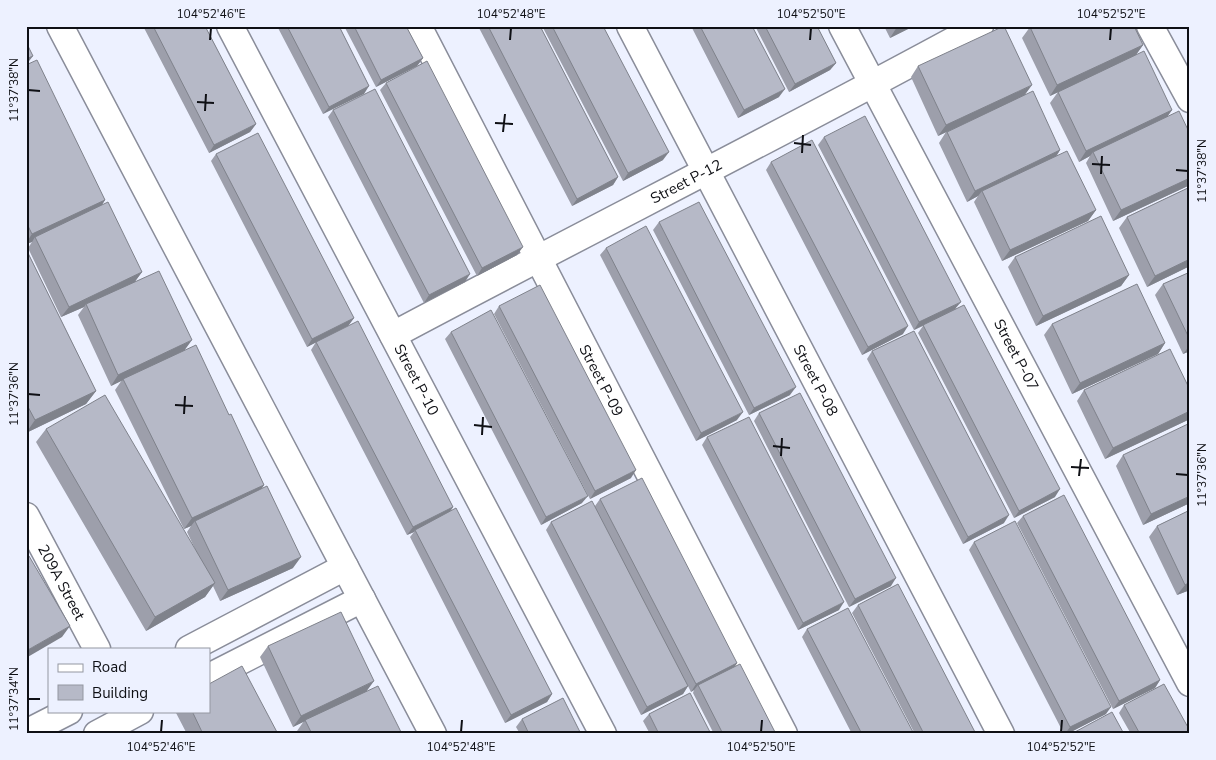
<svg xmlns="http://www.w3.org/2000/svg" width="1216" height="760" font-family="'Nunito Sans',sans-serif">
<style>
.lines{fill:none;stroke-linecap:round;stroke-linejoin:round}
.minor-casing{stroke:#8a8d9a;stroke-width:29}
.minor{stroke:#fff;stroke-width:26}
.wall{fill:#9d9fab}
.shaded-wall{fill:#7f828b}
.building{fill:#b6b9c7;stroke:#7f828b}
.ticks{fill:none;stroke:#0f1015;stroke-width:2}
.labels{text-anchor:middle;stroke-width:5;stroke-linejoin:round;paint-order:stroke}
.street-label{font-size:15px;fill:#0f1015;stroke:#edf1ff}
.neatline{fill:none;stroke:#0f1015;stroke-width:2}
.ticks-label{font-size:12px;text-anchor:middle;fill:#0f1015}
</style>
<rect width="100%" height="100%" fill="#edf1ff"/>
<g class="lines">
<g class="minor-casing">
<g id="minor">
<path d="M60,26L433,734"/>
<path id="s1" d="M230,26L603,734"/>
<path id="s2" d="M418,26L784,734"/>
<path id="s3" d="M630,26L1001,734"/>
<path id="s4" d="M842,26L1190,683"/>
<path d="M1150,26L1190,99"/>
<path id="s5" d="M393,335C588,231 786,132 980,26"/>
<path id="s6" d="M26,516L97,649"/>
<path d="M189,649L345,567"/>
<path d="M209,677L362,599"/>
<path d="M26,733L69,711"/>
<path d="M97,734L140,711"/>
</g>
</g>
<use href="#minor" class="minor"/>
</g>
<path class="wall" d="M143,26H205L256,124L250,132L209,153Z
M277,26H339L369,86L323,114Z
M344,26H406L423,58L417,66L376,87Z
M478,26H540L618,177L613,185L572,206Z
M542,26H603L663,160L623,181Z
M691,26H752L779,97L738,118Z
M755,26H817L836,63L830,70L789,92Z
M884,26H914L890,38Z
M1030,27L1143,45L1136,55L1172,110L1167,117L1190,134V185L1113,221L1086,163L1090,156L1079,162L1050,103L1058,92L1050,96L1022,38Z
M26,65L105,200L101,206L142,272L135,281L185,350L229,415L264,485L261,490L293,568L220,601L213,586L205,597L146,631L36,442L46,429L197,553L187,532L191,526L184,529L115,390L122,380L111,386L78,315L84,307L61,317L28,248L32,242L26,244Z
M918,66L1025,95L1060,150L1056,157L1096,210L1088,221L1002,261L974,202L978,196L967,202L939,143L946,132L938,136L911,77Z
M386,83L517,255L477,276L380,90Z
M333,110L465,282L424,303L328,117Z
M824,137L956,309L1055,497L1014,518L918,333L923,326L914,330L818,145Z
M216,154L354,318L348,326L307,347L211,161Z
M771,162L903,334L862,355L766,170Z
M1190,187V266L1147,287L1119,228L1127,217Z
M659,222L790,395L749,415L653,230Z
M606,248L737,420L696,441L600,255Z
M26,249L96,391L86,404L26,433Z
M1015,257L1129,275L1121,286L1036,326L1008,267Z
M1190,272V351L1183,354L1155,295L1163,284Z
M499,306L631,478L590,499L494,314Z
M1052,324L1165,343L1158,354L1072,394L1044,335Z
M451,332L582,503L541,525L445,339Z
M316,342L453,507L450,512L552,694L547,702L505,723L410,537L414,532L407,535L311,350Z
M872,351L1004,523L963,544L867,359Z
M1084,390H1190V419L1105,459L1077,401Z
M759,413L891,586L849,607L754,421Z
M707,437L839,610L798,630L702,445Z
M1123,455L1190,503L1143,525L1116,466Z
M600,499L737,663L735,666L776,734H714L693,693L694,690L691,692L688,686L683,694L641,715L546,530L551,522L595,506Z
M1190,510V590L1177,595L1149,537L1157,526Z
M1023,516L1160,680L1155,688L1113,709L1017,523Z
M974,542L1106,714L1067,734H1064L969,550Z
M858,605L976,734H915L852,613Z
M807,629L914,734H852L802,637Z
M268,646L367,691L402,734H299L297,731L304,721L293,727L260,657Z
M1124,705L1190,734H1131L1119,713Z
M175,711H209L278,734H187Z
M649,714L711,734H650L643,721Z
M522,719L581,734H520L516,727Z"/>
<path class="shaded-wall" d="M899,26H914L890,38L897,27Z
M1143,45L1135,56L1050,96L1057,85Z
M33,56L26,65V59Z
M423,58L417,66L376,87L381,80Z
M836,63L830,70L789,92L795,84Z
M1032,85L1024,96L938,136L946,125Z
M369,86L364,94L323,114L329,107Z
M785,89L779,97L738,118L744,110Z
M1172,110L1164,121L1093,152L1090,156L1079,162L1086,151Z
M256,124L250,132L209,153L214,145Z
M1060,150L1053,161L982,191L978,196L967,202L975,191Z
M669,152L663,160L623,181L628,173Z
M618,177L613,185L572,206L577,199Z
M1190,178V185L1113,221L1121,210Z
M105,200L98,211L35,237L32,242L26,244V243L32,234Z
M1096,210L1088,221L1002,261L1010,250Z
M523,247L517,255L477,276L482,268Z
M1190,259V266L1147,287L1155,276Z
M142,272L134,283L86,304L84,307L61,317L69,307Z
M470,274L465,282L424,303L429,295Z
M1129,275L1121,286L1036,326L1043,316Z
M961,302L955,309L914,330L919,322Z
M354,318L348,326L307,347L312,339Z
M908,326L903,334L862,355L868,347Z
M192,340L184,351L111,386L118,375Z
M1165,343L1158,354L1072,394L1080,383Z
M1190,345V351L1183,354Z
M796,387L790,395L749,415L754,408Z
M96,391L86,404L26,433L35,420Z
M1190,411V419L1105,459L1113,448Z
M743,412L737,420L696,441L701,433Z
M636,470L631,478L590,499L595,491Z
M264,485L257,495L195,521L191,526L184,529L192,518Z
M1060,489L1055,497L1014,518L1019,511Z
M588,496L582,503L541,525L546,517Z
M1190,496V503L1143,525L1151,514Z
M453,507L448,514L415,530L414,532L407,535L413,527Z
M1009,515L1004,523L963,544L968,537Z
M301,557L293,568L220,601L228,590Z
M896,578L891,586L849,607L855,599Z
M1190,582V590L1177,595L1185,585Z
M215,583L205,597L146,631L155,617Z
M844,602L839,610L798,630L803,623Z
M70,626L62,637L26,658V651Z
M737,663L732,671L698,685L694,690L691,692L696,684Z
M1160,680L1155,688L1113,709L1119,701Z
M374,681L366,692L293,727L301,716Z
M688,686L683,694L641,715L647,707Z
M552,694L547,702L505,723L511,715Z
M1111,707L1106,714L1067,734H1065L1070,727Z"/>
<path class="building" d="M153,26H205L256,124L214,145Z
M287,26H339L369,86L329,107Z
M354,26H406L423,58L381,80Z
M488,26H540L618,177L577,199Z
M552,26H603L669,152L628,173Z
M700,26H752L785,89L744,110Z
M765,26H817L836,63L795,84Z
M1004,26L1032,85L946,125L918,66Z
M1031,26H1134L1143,45L1057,85L1030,27Z
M26,42L33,56L26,59Z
M1144,51L1172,110L1086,151L1058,92Z
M37,60L105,200L32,234L26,222V65Z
M427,61L523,247L482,268L386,83Z
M375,89L470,274L429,295L333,110Z
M1033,91L1060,150L975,191L947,132Z
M1179,111L1190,134V178L1121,210L1093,152Z
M865,116L961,302L919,322L824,137Z
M258,133L354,318L312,339L216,154Z
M812,140L908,326L868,347L771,162Z
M1067,151L1096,210L1010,250L982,191Z
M1190,187V259L1155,276L1127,217Z
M108,202L142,272L69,307L35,237Z
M699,202L796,387L754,408L659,222Z
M1101,216L1129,275L1043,316L1015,257Z
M646,226L743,412L701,433L606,248Z
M26,249L96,391L35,420L26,403Z
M159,271L192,340L118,375L86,304Z
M1190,272V340L1163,284Z
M1137,284L1165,343L1080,383L1052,324Z
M540,285L636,470L595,491L499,306Z
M964,305L1060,489L1019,511L923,325Z
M491,310L588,496L546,517L451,332Z
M358,321L453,507L413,527L316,342Z
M914,331L1009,515L968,537L872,351Z
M196,345L229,415L231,414L264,485L192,518L123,379Z
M1170,349L1190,390V411L1113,448L1084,390Z
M800,393L896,578L855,599L759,413Z
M105,395L215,583L155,617L46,429Z
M749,417L844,602L803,623L707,437Z
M1190,423V496L1151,514L1123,455Z
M642,478L737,663L696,684L600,499Z
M267,486L301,557L228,590L195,521Z
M1064,495L1160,680L1119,701L1023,516Z
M592,501L688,686L647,707L551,522Z
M456,508L552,694L511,715L415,530Z
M1190,510V582L1185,585L1157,526Z
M1015,521L1111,707L1070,727L974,542Z
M29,556L70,626L26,651V557Z
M898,584L976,734H924L858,605Z
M848,608L914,734H862L807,629Z
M341,612L374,681L301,716L268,646Z
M740,664L776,734H723L698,685Z
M242,666L278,734H203L192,711H209V684Z
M1164,684L1190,731V734H1140L1124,705Z
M378,686L402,734H312L305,720Z
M690,693L711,734H659L649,714Z
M563,698L581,734H529L522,719Z
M1112,712L1124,734H1073V733Z"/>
<path class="ticks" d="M210,40L211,28M510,40L511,28M810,40L811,28M1110,40L1111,28M28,90L40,91M197,102L214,103M205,111L206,94M495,123L513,124M503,132L505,114M794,143L811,145M802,153L803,135M1092,164L1110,165M1176,170L1188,171M1101,174L1102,156M28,394L40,395M175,405L193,406M184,414L185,396M474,425L492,427M482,435L483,417M773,446L790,448M781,456L782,438M1071,467L1089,468M1176,474L1188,475M1079,476L1081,459M28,699H40M161,732L162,720M461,732L462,720M761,732L762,720M1061,732L1062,720"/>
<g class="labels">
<g class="street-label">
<text dy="5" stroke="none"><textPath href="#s5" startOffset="331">Street P-12</textPath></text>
<text dy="5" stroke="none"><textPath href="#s4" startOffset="372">Street P-07</textPath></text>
<text dy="5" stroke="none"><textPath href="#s1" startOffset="400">Street P-10</textPath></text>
<text dy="5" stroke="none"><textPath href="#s2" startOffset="399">Street P-09</textPath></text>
<text dy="5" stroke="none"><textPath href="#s3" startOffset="400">Street P-08</textPath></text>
<text dy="5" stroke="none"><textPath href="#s6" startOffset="75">209A Street</textPath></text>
</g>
</g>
<rect width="1216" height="760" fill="none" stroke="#edf1ff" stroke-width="55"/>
<rect x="48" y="648" width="162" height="65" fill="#edf1ff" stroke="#9497a1"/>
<rect x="58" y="664" width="25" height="8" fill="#ffffff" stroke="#9497a1"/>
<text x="92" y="672" font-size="15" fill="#0f1015">Road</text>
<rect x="58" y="685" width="25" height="15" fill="#b6b9c7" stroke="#9497a1"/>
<text x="92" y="698" font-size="15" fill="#0f1015">Building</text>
<rect x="28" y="28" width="1160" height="704" class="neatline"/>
<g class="ticks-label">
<text x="211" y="18">104°52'46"E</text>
<text x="511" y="18">104°52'48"E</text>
<text x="811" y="18">104°52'50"E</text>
<text x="1111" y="18">104°52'52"E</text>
<text transform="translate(14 90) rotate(-90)" y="4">11°37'38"N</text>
<text transform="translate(1202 171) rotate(-90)" y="4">11°37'38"N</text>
<text transform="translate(14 394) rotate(-90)" y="4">11°37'36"N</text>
<text transform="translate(1202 475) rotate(-90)" y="4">11°37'36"N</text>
<text transform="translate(14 699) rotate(-90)" y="4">11°37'34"N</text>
<text x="161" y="751">104°52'46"E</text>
<text x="461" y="751">104°52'48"E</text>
<text x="761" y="751">104°52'50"E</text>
<text x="1061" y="751">104°52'52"E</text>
</g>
</svg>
